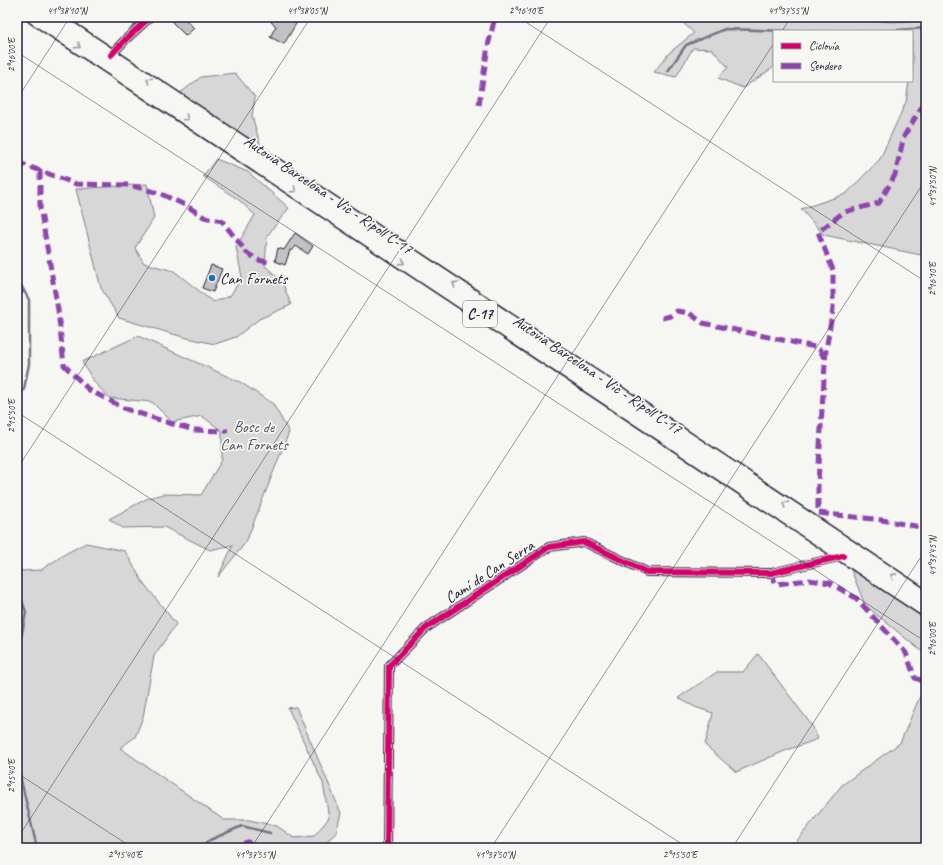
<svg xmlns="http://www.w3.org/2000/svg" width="943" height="865" font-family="Caveat,sans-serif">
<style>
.green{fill:#d7d7d7;stroke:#7c7c89}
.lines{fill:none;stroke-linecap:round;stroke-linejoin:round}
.stream{stroke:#757583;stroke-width:2.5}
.building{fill:#c2c2c4;stroke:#22223b}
.minor-casing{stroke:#22223b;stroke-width:10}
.trunk-casing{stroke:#22223b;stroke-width:15}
.minor{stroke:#f6f6f2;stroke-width:7}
.trunk{stroke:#f6f6f2;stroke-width:12}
.quiet{stroke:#8e44ad;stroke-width:5;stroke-dasharray:10 5;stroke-linecap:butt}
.cycleway-casing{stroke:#f6f6f2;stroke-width:8}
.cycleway{stroke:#d6006c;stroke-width:6}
.oneway{stroke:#9797a0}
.ticks{fill:none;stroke:#22223b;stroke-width:1;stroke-opacity:0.45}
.poi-dot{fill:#1f6fb2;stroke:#f6f6f2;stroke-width:1.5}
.labels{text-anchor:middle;stroke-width:3.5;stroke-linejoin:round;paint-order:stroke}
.shield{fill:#f6f6f2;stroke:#626272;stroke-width:1}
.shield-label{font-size:15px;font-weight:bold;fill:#22223b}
.street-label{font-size:16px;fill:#22223b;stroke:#f6f6f2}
.poi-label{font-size:16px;fill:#22223b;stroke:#f6f6f2;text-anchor:start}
.park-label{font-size:16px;fill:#4f4f62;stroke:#f6f6f2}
.neatline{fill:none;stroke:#22223b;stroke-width:1.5}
.ticks-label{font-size:10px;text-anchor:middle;fill:#22223b}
</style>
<rect width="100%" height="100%" fill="#f6f6f2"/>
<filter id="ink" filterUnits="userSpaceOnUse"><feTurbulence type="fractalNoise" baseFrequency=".025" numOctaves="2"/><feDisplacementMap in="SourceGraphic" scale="8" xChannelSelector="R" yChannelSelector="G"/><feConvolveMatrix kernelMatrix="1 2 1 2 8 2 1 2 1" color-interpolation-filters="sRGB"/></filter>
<g filter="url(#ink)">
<path class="green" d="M692,17H779L792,20L809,17H839L892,22L926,20V256L824,235L801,209L846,194L880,159L906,102L909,81H912L913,56H912V31H774V67L743,88L718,78L728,67L712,49L693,48L676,77L654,72L670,52L694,33L681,21Z
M235,73L255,97L252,116L262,150L179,94L201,77Z
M216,159L248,172L289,208L267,236L265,266L282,281L291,305L259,319L236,337L215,344L183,337L119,318L101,288L76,189L147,184L154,218L135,248L144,263L174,271L213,302L230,296L242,277L236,247L255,215L239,200L203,176Z
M138,336L240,382L273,404L289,432L246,542L218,577L233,545L210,550L164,527L123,528L109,519L148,498L163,494L201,495L222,460V431L202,416L172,422L152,402L109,398L95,383L82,362Z
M86,543L125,551L142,581L176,624L154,656L143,717L135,737L120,748L224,820H249L277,826L294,838L314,836L329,818L323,783L288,708L296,707L341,813L336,833L320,848H17V562L22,571L41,570L65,554Z
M848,562L926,619V655L865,605Z
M758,654L813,727L818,739L787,750L736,772L705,745L713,713L695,707L678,698L717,672H743Z
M926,682V848H791L842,785L900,743Z"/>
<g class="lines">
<path class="stream" d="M883,31L926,28
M668,71L686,45L725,29L789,31
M17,402L24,389L29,364V300L21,285
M17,517V518
M17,587L26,612L19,649L18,708L20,776L37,848
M201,848L210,840L242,826L270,833"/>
</g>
<path class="building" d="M170,17H183L194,28L186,36L173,23Z
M275,17H288L297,22L284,44L270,37L276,26L271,22Z
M295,233L313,246L308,254L296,246L292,251L290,250L285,265L275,261L278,248L284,250Z
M211,265L222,269L213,292L202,288Z"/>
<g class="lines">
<g class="minor-casing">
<path id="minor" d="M111,55L125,40L150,17
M387,848L389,666L426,628L549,547L584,542L647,572L771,573L843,556"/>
</g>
<g class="trunk-casing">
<path id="trunk" d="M33,17L926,611
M54,17L926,597"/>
</g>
<use href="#minor" class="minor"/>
<use href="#trunk" class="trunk"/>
<path class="quiet" d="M479,105L488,46L495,17
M926,110L921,108L904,136L895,175L879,203L844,212L818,232L833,270V309L826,350L822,409L818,484V513L882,520L926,528
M17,162L76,184L129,185L159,193L187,206L204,217L222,221L247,253L258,260L268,262
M40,170V207L58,310L64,365L89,390L126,409L169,423L194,430L228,431
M17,287L22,294
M662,318L670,316L677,311L689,313L703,323L815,347L820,350L825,360
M771,573L776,584L809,580L830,583L856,598L906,653L915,678L926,682
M229,848L248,842L252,848"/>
<g class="cycleway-casing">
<path id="cycleway" d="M111,55L125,40L150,17
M387,848L389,666L426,628L549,547L584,542L647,572L771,573L843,556"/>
</g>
<use href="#cycleway" class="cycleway"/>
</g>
<defs><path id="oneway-chevron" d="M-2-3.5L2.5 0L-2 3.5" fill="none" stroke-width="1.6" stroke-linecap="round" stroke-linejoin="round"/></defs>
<g class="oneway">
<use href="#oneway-chevron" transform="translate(78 46) rotate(34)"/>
<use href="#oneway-chevron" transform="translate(149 80) rotate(-146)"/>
<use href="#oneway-chevron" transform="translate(186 118) rotate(34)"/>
<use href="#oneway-chevron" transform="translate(294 190) rotate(34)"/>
<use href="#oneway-chevron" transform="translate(402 262) rotate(34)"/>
<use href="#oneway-chevron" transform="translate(455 284) rotate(-146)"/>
<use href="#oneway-chevron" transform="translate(785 504) rotate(-147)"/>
<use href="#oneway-chevron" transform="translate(893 576) rotate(-147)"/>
</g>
</g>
<path class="ticks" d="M518,17L926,282M782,31L791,17M17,52L926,642M17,99L70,17M17,412L688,848M17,469L311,17M17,773L133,848M17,839L551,17M251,848L774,43M491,848L926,179M732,848L926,549"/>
<circle class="poi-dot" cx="212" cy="278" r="4"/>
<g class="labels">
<rect class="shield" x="463" y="301" width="34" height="26" rx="3"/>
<g class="shield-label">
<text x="480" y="319">C-17</text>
</g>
<g class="street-label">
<text transform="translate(329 194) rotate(34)" y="6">Autovia Barcelona - Vic - Ripoll C-17</text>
<text transform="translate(598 374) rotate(34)" y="6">Autovia Barcelona - Vic - Ripoll C-17</text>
<text transform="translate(489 571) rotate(-33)" y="6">Camí de Can Serra</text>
</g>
<g class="poi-label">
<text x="220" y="284">Can Fornets</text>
</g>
<g class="park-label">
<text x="254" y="432">Bosc de<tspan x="254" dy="18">Can Fornets</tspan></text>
</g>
</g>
<rect width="943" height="865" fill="none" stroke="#f6f6f2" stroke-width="44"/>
<rect x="773" y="30" width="140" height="52" fill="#f6f6f2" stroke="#a1a1a9"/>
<rect x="781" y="43" width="20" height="6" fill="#d6006c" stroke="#a1a1a9"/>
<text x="809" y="50" font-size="12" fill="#22223b">Ciclovía</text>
<rect x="781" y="63" width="20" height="6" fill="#8e44ad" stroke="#a1a1a9"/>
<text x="809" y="70" font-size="12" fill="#22223b">Sendero</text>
<rect x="22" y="22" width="899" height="821" class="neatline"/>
<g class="ticks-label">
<text x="67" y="14">41°38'10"N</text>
<text x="307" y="14">41°38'05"N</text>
<text x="526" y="14">2°16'10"E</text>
<text x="788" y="14">41°37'55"N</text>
<text transform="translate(11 55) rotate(-90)" y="4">2°16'00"E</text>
<text transform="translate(932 187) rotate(-90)" y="4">41°37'50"N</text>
<text transform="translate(932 279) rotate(-90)" y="4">2°16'10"E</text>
<text transform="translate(11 416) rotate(-90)" y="4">2°15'50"E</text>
<text transform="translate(932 556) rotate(-90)" y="4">41°37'45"N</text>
<text transform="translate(932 639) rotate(-90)" y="4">2°16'00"E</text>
<text transform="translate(11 776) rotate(-90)" y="4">2°15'40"E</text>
<text x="125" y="858">2°15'40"E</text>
<text x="255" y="858">41°37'55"N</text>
<text x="495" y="858">41°37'50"N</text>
<text x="680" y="858">2°15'50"E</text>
</g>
</svg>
